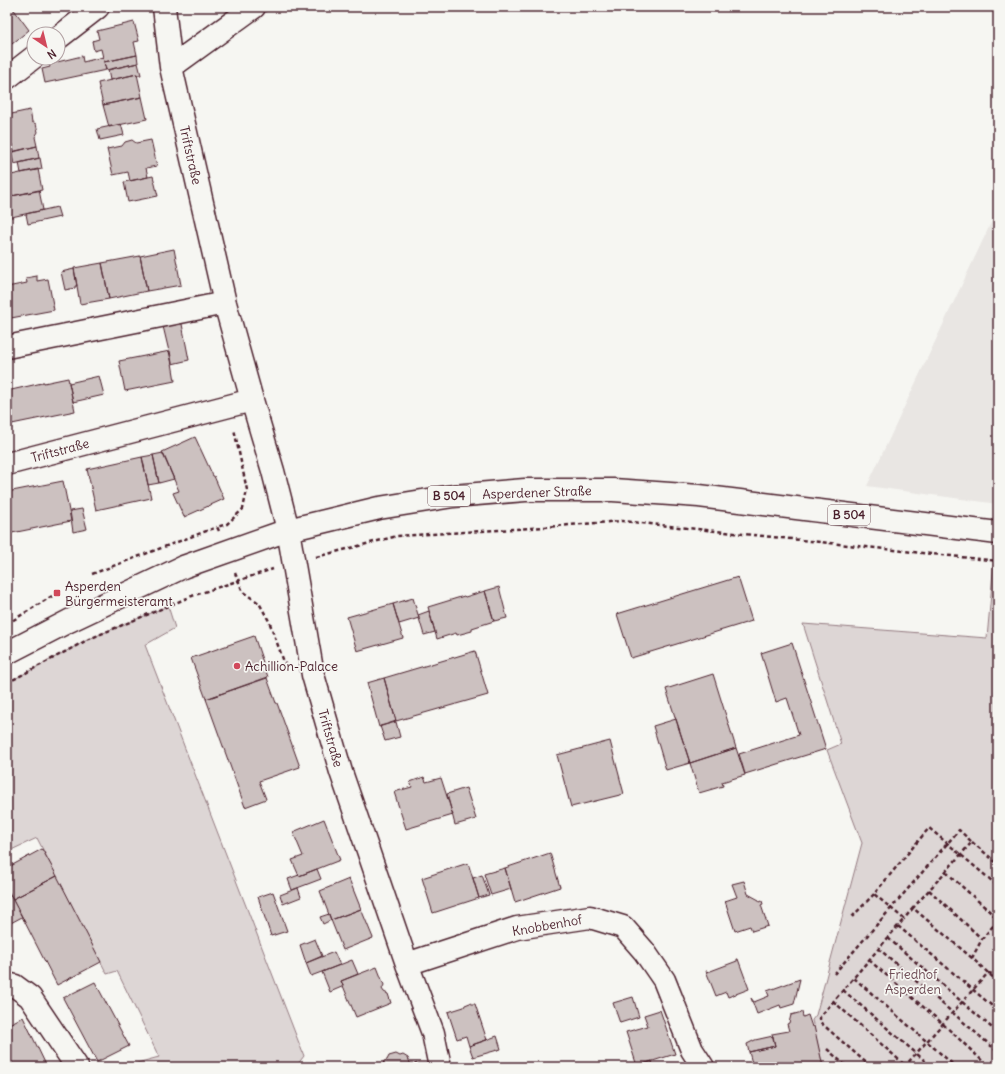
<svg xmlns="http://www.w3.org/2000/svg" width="1005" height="1074" font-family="Delius,sans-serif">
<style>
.built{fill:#e9e6e3}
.green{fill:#ddd6d5;stroke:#947a80}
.building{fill:#ccc1c0;stroke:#4a1f2b}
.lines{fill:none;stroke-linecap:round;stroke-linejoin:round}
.minor-casing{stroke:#4a1f2b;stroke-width:25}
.major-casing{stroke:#4a1f2b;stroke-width:25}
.path{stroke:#4a1f2b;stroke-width:2.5;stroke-dasharray:4 3;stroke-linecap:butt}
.minor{stroke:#f6f6f2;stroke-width:22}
.major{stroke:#f6f6f2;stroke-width:22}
.poi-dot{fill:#d1495b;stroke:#f6f6f2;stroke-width:1.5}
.labels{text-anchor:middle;stroke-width:3.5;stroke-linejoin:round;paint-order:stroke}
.shield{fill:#f6f6f2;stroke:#7e6067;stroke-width:1}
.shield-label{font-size:12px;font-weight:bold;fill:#4a1f2b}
.street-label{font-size:13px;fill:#4a1f2b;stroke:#f6f6f2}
.poi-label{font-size:13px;fill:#4a1f2b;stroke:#f6f6f2;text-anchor:start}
.park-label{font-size:13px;fill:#6f4d56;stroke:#f6f6f2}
</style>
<rect width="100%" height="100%" fill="#f6f6f2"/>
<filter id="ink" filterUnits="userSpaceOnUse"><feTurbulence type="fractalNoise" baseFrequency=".025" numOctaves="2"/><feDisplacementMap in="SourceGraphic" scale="8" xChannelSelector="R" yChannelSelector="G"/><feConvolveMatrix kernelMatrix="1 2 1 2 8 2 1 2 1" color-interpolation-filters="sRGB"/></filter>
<g filter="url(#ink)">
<path class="built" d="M998,208V504L867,486Z"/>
<path class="green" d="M994,561H998V1067H823L812,1020L816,1015L862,843L827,750L841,744L803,624L987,638Z
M168,606L175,628L145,645L304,1056L297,1065L293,1067H122L159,1057L117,971L107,974L37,838L7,852V683L89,639Z"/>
<path class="building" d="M7,7H12L29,30L12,44L7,37Z
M134,22L139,41L134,42L137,55L104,62L101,49L94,51L92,41L99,39L97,31Z
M137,55L138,63L106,70L104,62Z
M82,56L83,62L103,57L106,70L45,83L42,69L50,67L49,64Z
M138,63L141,75H137V74L110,80L108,70Z
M137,74L142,97L103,105L98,83Z
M142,97L147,119L109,127L103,105Z
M30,110L32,122L36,124L38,132L35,137L37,146L13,152L12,144L8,142H7V115Z
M121,124L124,135L100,140L97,129Z
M132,140L136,143L151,140L157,166L146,168L148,177L130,181L128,172L113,175L107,149L122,146L125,142Z
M37,146L39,158L14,164L11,152Z
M40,158L42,169L21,173L19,163Z
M38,169L42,190L7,197V176Z
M153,176L158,196L128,202L124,182Z
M39,190L43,210L7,218V197Z
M57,207L60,217L28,224L26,214Z
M174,249L181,285L147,291L140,256Z
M140,256L147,291L109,299L102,263Z
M102,263L109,299L80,304L74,268Z
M74,269L77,286H75V288L65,290L61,272Z
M37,276V281L48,279L54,310L11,318L7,299V287L27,283L26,278Z
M181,319L189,360L172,364L162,322Z
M170,351L175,381L125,391L119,361Z
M99,376L104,395L73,402L69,383Z
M68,378L75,411L7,425V391L42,383V382H44V383Z
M195,437L213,476H214L224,499L184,517L173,493L179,491L162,452Z
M163,453L174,479L159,483L153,455Z
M153,455L159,483L148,485L142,457Z
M142,457L151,498L96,510L87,469Z
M63,481L71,521L7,534V492Z
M82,509L87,529L73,532L70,511Z
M738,577L752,621L631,658L617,614Z
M499,587L507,618L494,621L485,591Z
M485,591L494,621L472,628V631L457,635L456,633L437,639L428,607L464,596L465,597Z
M413,598L419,618L399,624L393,604Z
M393,604L403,638L357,651L347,617Z
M429,611L435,632L424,635L418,615Z
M254,636L268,677L206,699L191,658Z
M792,643L826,749L745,774L739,754L799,735L787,698L776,702L761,653Z
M475,651L488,695L396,721L384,678Z
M713,674L736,748L690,763L666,689Z
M267,678L276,703H277L300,767L259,781L266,799L245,807L206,699Z
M384,678L396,721L379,727L367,683Z
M676,719L690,763L666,770L653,726Z
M396,722L400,737L385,741L380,726Z
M610,741L624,794L571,807L557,755Z
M736,748L745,775L722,782L723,786L699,793L690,763Z
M424,777L426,782L441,778L453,815L406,829L394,792L412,787L410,782Z
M466,788L476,819L455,825L447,794Z
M324,819L340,860L299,876L292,860L303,856L293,832Z
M42,849L57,876L13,899L7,889V868Z
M550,853L560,887L515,902L505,868Z
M468,863L479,898L433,913L422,878Z
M505,868L511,889L491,895L484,874Z
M317,869L321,879L292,890L288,879L299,875V876Z
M482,875L489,895L479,898L473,878Z
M57,876L101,962L57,985L13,899Z
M349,879L361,909L331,920L320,891Z
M744,881L748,894L759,900L760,902L762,901L763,904L761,905L768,926L752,931L750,926L735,931L725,901L737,897L732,884Z
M298,888L301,897L283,904L280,895Z
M273,892L287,931L271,936L258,897Z
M9,893L22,917L7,925V894Z
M361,909L373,938L343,950L331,920Z
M329,914L331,920L323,924L320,917Z
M315,939L322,956L306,963L300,945Z
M334,952L340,965L311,976L306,963Z
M737,959H738L749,989L728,997L726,992L716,996L706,971H707L708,972L737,961Z
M352,960L358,974L341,981L344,986L330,992L322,972Z
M377,967L384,985L382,989L384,992L388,994L391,1003L356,1017L341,981Z
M800,979L794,1004L781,1008L780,1005L757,1014L751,998L754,1002L769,996L767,991Z
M95,982L129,1046L97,1062L63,998Z
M633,997L639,1017L620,1023L613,1003Z
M470,1003L472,1004H475L487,1040L469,1046L466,1036L457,1039L448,1012L464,1007L465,1005Z
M660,1010L675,1054L637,1066L626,1032L648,1026L644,1015Z
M802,1012L803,1017L808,1015L812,1027L814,1026L823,1067H753L749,1052L775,1046L772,1034L789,1031L787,1024L789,1023L791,1015Z
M23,1017L47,1067H7V1025Z
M497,1036L501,1049L473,1057L469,1046Z
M773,1036L775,1046L749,1052L747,1044L755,1040Z
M396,1054L400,1056L403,1055L408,1058L411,1065L417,1063L418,1067H382L384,1061L387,1060L389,1056Z
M652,1061L653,1067L633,1066H637Z"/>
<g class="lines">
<g class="minor-casing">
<path id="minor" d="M164,7L171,67L225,303L252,400L273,471L288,530L313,675L341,772L407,964L433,1033L440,1067
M58,38L98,7
M171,67L254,7
M7,78L34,57
M7,347L225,303
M7,464L252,400
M407,964L517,928L590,917L623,927L644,951L664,980L692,1050L703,1067
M7,984L15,986L30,997L77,1067"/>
</g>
<g class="major-casing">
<path id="major" d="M7,653L69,621L183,567L288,530L379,508L453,496L525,490H613L699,496L998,533"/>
</g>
<path class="path" d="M219,531L217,527L227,524L243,509L247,490L234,429
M316,557L397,536L531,528L622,521L998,561
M235,573L243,592L259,603L269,621L287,670
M92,574L217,527
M7,624L57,593
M7,683L89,639L192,596L273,569
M972,842L998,864
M946,872L998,919
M929,890L982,939
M852,917L874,894
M998,921L993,926L998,930
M898,926L998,1011
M993,926L982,939L972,958L998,982
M888,938L998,1033
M878,948L998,1052
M972,958L913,908L904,919L874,894L929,828L998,886
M869,960L943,1024L989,1067
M834,974L959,830L972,842L913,908
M854,978L956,1067
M843,990L932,1067
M833,1001L907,1067
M827,1049L847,1067
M871,1067L820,1022V1017L904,919
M904,1067L988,973L998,975"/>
<use href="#minor" class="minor"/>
<use href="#major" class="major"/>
</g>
</g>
<g class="poi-dot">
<rect x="53" y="589" width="8" height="8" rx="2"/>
<circle cx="237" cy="666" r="4"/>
</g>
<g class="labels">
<g class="shield">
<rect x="428" y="486" width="42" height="20" rx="3"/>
<rect x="828" y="505" width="42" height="20" rx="3"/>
</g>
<g class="shield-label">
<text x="449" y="500">B 504</text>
<text x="849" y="519">B 504</text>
</g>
<g class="street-label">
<text transform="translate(191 155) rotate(77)" y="5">Triftstraße</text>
<text transform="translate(60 450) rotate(-15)" y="5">Triftstraße</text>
<text transform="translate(537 492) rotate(-2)" y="5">Asperdener Straße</text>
<text transform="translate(331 738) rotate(74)" y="5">Triftstraße</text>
<text transform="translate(547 925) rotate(-10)" y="5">Knobbenhof</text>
</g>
<g class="poi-label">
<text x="65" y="591">Asperden<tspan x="65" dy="15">Bürgermeisteramt</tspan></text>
<text x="245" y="671">Achillion-Palace</text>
</g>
<g class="park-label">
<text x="913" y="979">Friedhof<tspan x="913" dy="15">Asperden</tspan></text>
</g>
</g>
<rect width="1005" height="1074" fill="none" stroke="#f6f6f2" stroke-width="24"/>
<rect x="12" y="12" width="981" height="1050" fill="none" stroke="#4a1f2b" stroke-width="1.5" filter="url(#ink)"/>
<g transform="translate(46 46) rotate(145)"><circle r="19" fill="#f6f6f2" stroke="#b1a0a2"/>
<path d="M0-3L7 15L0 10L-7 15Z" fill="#d1495b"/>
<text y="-6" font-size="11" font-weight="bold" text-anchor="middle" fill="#4a1f2b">N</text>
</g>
</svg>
